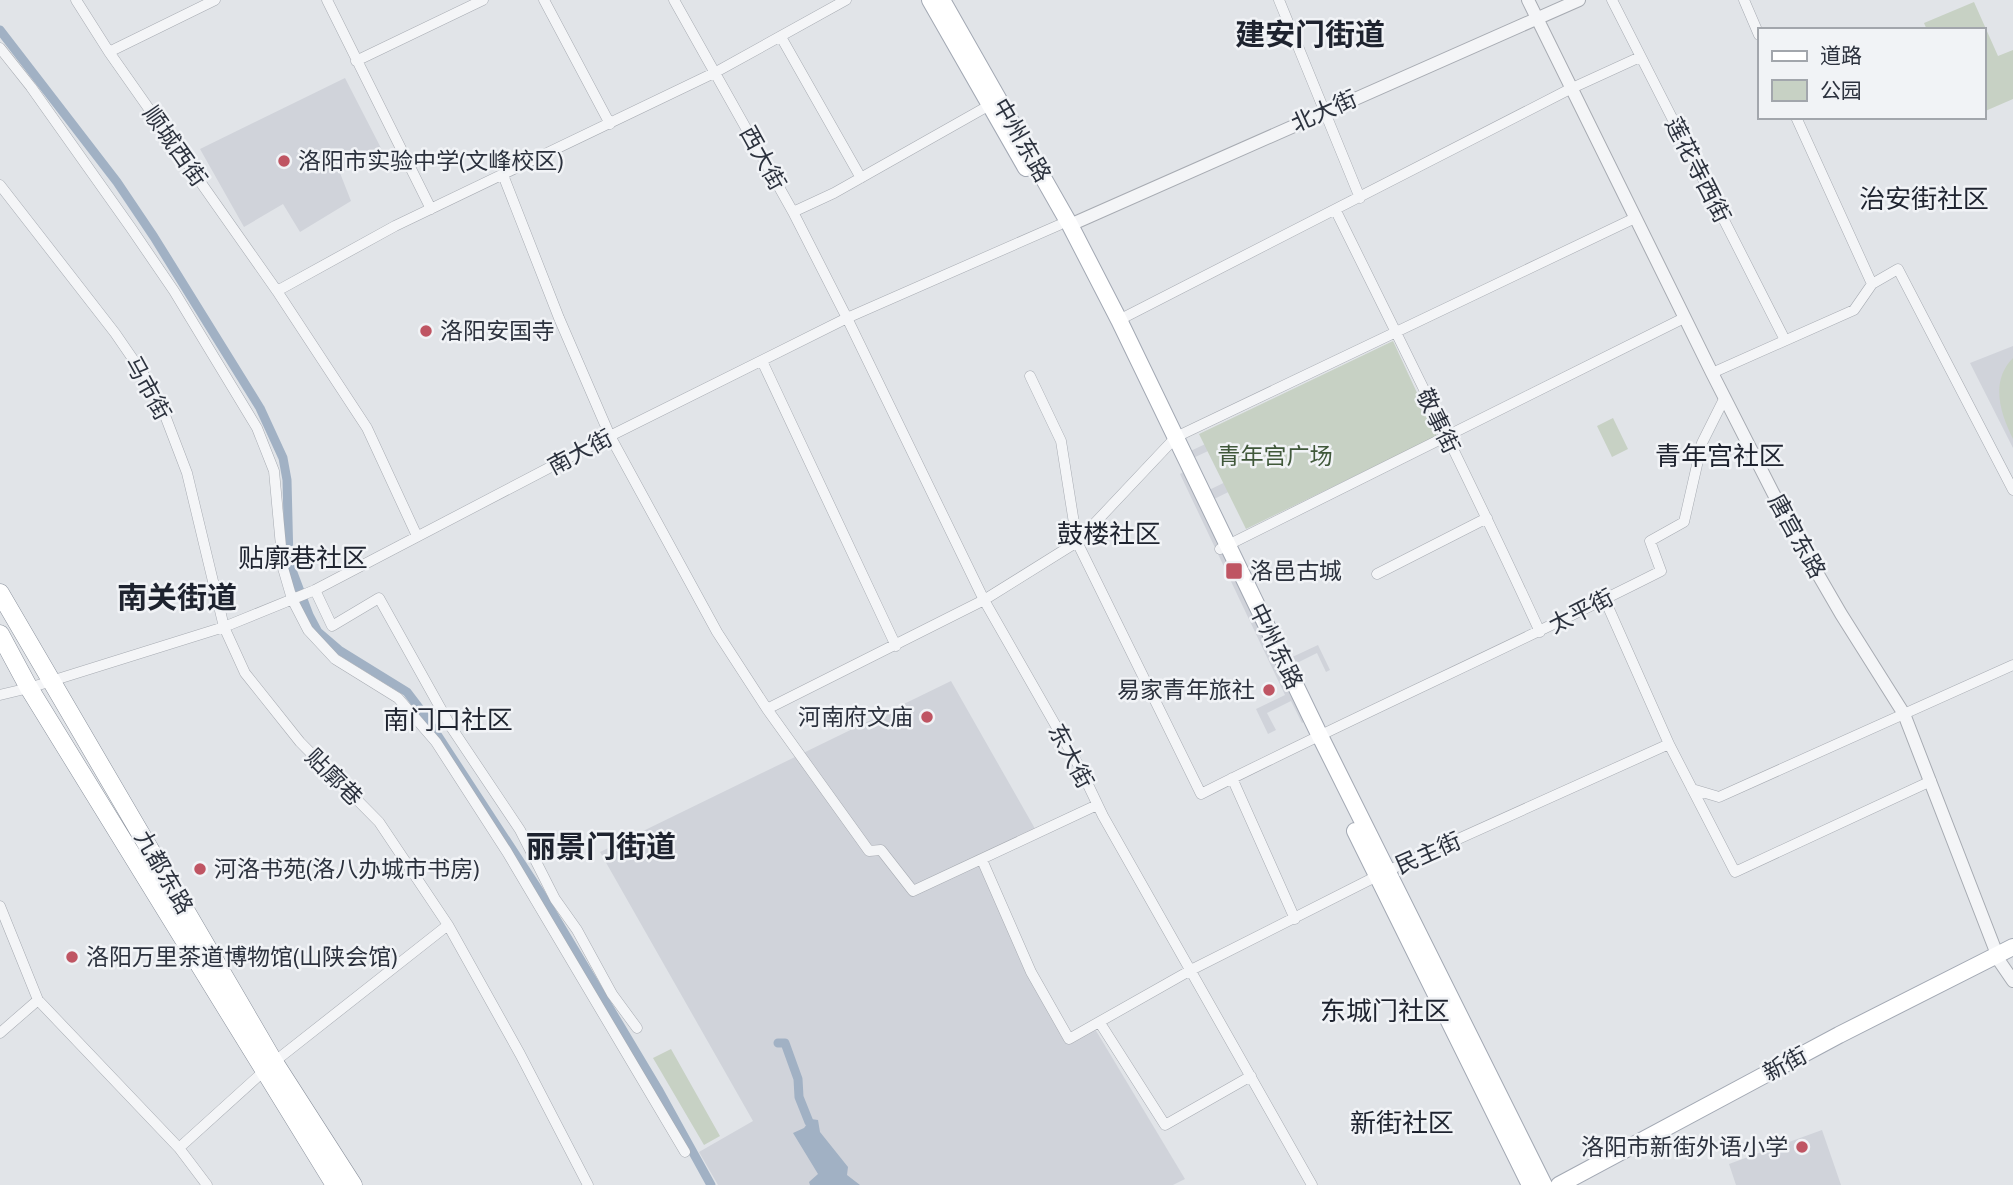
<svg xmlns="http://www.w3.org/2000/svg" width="2013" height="1185" font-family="'Archivo Narrow','Noto Sans SC',sans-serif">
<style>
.built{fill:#d0d3da}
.green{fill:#c7d1c4}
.water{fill:#a1b1c4}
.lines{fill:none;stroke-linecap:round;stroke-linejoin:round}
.canal{stroke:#a1b1c4;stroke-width:9}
.minor-casing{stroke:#a7abb2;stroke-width:11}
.tertiary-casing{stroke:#a7abb2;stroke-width:14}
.primary-casing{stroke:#a2a8b3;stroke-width:18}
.trunk-casing{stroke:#8b929d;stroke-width:19}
.minor{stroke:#f4f5f7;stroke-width:10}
.tertiary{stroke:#f4f5f7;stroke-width:12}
.primary{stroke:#fff;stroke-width:16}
.trunk{stroke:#fff;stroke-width:18}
.poi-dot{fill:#bf5563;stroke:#f1f3f6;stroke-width:2.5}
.labels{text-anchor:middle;stroke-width:5;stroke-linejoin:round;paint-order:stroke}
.street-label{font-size:23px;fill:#2c323e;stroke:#f1f3f6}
.poi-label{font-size:23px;fill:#2c323e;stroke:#f1f3f6;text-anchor:start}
.park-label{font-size:23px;fill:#40583a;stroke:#f1f3f6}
.quarter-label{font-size:26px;fill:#1e232f;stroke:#f1f3f6}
.district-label{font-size:30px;font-weight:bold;fill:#1e232f;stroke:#f1f3f6}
</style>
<rect width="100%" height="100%" fill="#e1e4e8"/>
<path class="built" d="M345,78L382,150L340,173L351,201L300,232L283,204L244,227L200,149Z
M2013,346V448L1970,363Z
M1233,431L1236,438L1191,459L1209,490L1302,445L1306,454L1212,500L1288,659L1318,645L1330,670L1326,672L1317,653L1291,666L1315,716L1302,723L1291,701L1267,713L1276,730L1268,734L1256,709L1285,695L1180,474L1189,469L1182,455Z
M951,681L1038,834L982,860L1056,1025L1069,1039L1095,1029L1185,1179L1173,1185H718L699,1152L753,1121L600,852Z
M1822,1130L1841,1185H1736L1729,1164Z"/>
<path class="green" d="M1974,2L1998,56L2013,50V99L1983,112V30H1927L1924,23Z
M1393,341L1437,436L1246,529L1199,434Z
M2013,358V439C2000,413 1990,381 2013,358Z
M1613,418L1628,449L1612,457L1597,426Z
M671,1049L720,1136L704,1145L653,1058Z"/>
<path class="water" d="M811,1119L818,1120L820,1132L848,1167L847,1175L860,1185H810L809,1182L818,1174L793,1133L804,1128Z"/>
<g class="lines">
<path class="canal" d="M0,30L117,182L154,237L260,408L283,458L287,480L289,562L309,615L318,632L339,650L407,692L423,713L540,892L658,1089L711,1185
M778,1043H785L798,1079L799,1097L809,1122"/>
<g class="minor-casing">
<path id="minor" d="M76,0L109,52L277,291L367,428L417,536
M327,0L431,209
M544,0L610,124
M674,0L793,212L847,318L984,600L1080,768L1103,816L1312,1185
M1279,0L1360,198
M1612,0L1785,340
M1744,0L1759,35
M781,37L861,178
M0,48L31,87L131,228L174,291L257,428L274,471L283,568L292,599L308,630L335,659L398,698L436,742L507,852L685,1152
M109,52L215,0
M356,61L483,0
M1796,117L1872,284
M503,175L559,318L610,436L717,632L767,709L869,851L881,850L913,891L1097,805
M0,185L115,333L148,381L166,418L187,473L224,627L245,673L300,742L379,822L448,925L520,1054L588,1185
M1336,211C1405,351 1475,490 1540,632
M793,212L834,193L988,106
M277,291L395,226L716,72L846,0
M1119,320L1570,89L1640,57
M762,361L896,646
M1712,373L1854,310L1872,284L1898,269L2013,490
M1030,376L1061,441L1077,542L1201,794C1353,717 1509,648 1661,571L1650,541L1684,522L1702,443L1724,399
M1220,549L1684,318
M1377,574L1487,518
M315,590L332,626L379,598L451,727L520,830L555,899L577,930L612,994L637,1028
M1605,600L1669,744L1735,872L1931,781
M0,695L29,688L224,627L315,590L610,436L847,318L1059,225
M767,709L984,600L1077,542L1176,437L1635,218
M1232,778L1295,919
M1692,789L1719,797L2013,665
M982,860L1031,972L1069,1039L1191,970L1387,871L1669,744
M0,906L38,1000L179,1148L207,1185
M1100,1023L1165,1125L1251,1076
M0,1033L38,1000
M179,1148L274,1062L448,925"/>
</g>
<g class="tertiary-casing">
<path id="tertiary" d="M1528,0L1712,373L1790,526L1841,614L1904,714L2000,962L2013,981
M1070,225L1579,0"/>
</g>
<g class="primary-casing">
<path id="primary" d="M930,0L1026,168
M942,0L1070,225L1119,320L1319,734L1544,1185
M1355,831L1530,1185
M1559,1185L1839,1035L2013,947"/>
</g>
<g class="trunk-casing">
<path id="trunk" d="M0,593L274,1062L353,1185
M0,634L29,688L335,1185"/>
</g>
<use href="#minor" class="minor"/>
<use href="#tertiary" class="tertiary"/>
<use href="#primary" class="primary"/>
<use href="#trunk" class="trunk"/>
</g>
<g class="poi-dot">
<circle cx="284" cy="161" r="7"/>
<circle cx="426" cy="331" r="7"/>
<rect x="1225" y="562" width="18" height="18" rx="3.5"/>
<circle cx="1269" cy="690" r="7"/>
<circle cx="927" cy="717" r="7"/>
<circle cx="200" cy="869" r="7"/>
<circle cx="72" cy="957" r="7"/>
<circle cx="1802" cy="1147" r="7"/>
</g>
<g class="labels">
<g class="street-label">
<text transform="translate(1324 111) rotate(-24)" y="8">北大街</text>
<text transform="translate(1022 140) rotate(60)" y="8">中州东路</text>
<text transform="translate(175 146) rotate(55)" y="8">顺城西街</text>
<text transform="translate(763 158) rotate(61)" y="8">西大街</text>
<text transform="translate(1698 170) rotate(63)" y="8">莲花寺西街</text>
<text transform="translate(148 388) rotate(61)" y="8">马市街</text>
<text transform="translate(1438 421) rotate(64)" y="8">敬事街</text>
<text transform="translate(580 452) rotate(-28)" y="8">南大街</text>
<text transform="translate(1797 536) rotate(61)" y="8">唐宫东路</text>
<text transform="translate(1581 611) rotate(-27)" y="8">太平街</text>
<text transform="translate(1276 646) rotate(64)" y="8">中州东路</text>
<text transform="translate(1071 756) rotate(62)" y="8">东大街</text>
<text transform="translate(334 777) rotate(45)" y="8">贴廓巷</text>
<text transform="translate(1428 853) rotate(-24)" y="8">民主街</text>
<text transform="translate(164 872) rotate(60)" y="8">九都东路</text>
<text transform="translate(1785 1064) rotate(-28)" y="8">新街</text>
</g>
<g class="poi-label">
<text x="298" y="169">洛阳市实验中学(文峰校区)</text>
<text x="440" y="339">洛阳安国寺</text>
<text x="1250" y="579">洛邑古城</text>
<text x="1255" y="698" text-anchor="end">易家青年旅社</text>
<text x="913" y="725" text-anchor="end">河南府文庙</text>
<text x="214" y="877">河洛书苑(洛八办城市书房)</text>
<text x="86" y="965">洛阳万里茶道博物馆(山陕会馆)</text>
<text x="1788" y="1155" text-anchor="end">洛阳市新街外语小学</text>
</g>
<g class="park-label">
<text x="1275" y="464">青年宫广场</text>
</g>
<g class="quarter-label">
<text x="1924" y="208">治安街社区</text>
<text x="1720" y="465">青年宫社区</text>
<text x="1109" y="543">鼓楼社区</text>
<text x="303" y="567">贴廓巷社区</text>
<text x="448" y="729">南门口社区</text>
<text x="1385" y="1020">东城门社区</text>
<text x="1402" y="1132">新街社区</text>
</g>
<g class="district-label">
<text x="1310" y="45">建安门街道</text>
<text x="177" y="608">南关街道</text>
<text x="601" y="857">丽景门街道</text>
</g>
</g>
<rect x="1758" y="28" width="228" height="91" fill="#f1f3f6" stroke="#a2a6ac" stroke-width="2"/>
<rect x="1772" y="51" width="35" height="10" fill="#ffffff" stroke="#a2a6ac" stroke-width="2"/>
<text x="1820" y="63" font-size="21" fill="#2c323e">道路</text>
<rect x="1772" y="80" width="35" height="21" fill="#c7d1c4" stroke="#a2a6ac" stroke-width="2"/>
<text x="1820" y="98" font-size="21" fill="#2c323e">公园</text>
</svg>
